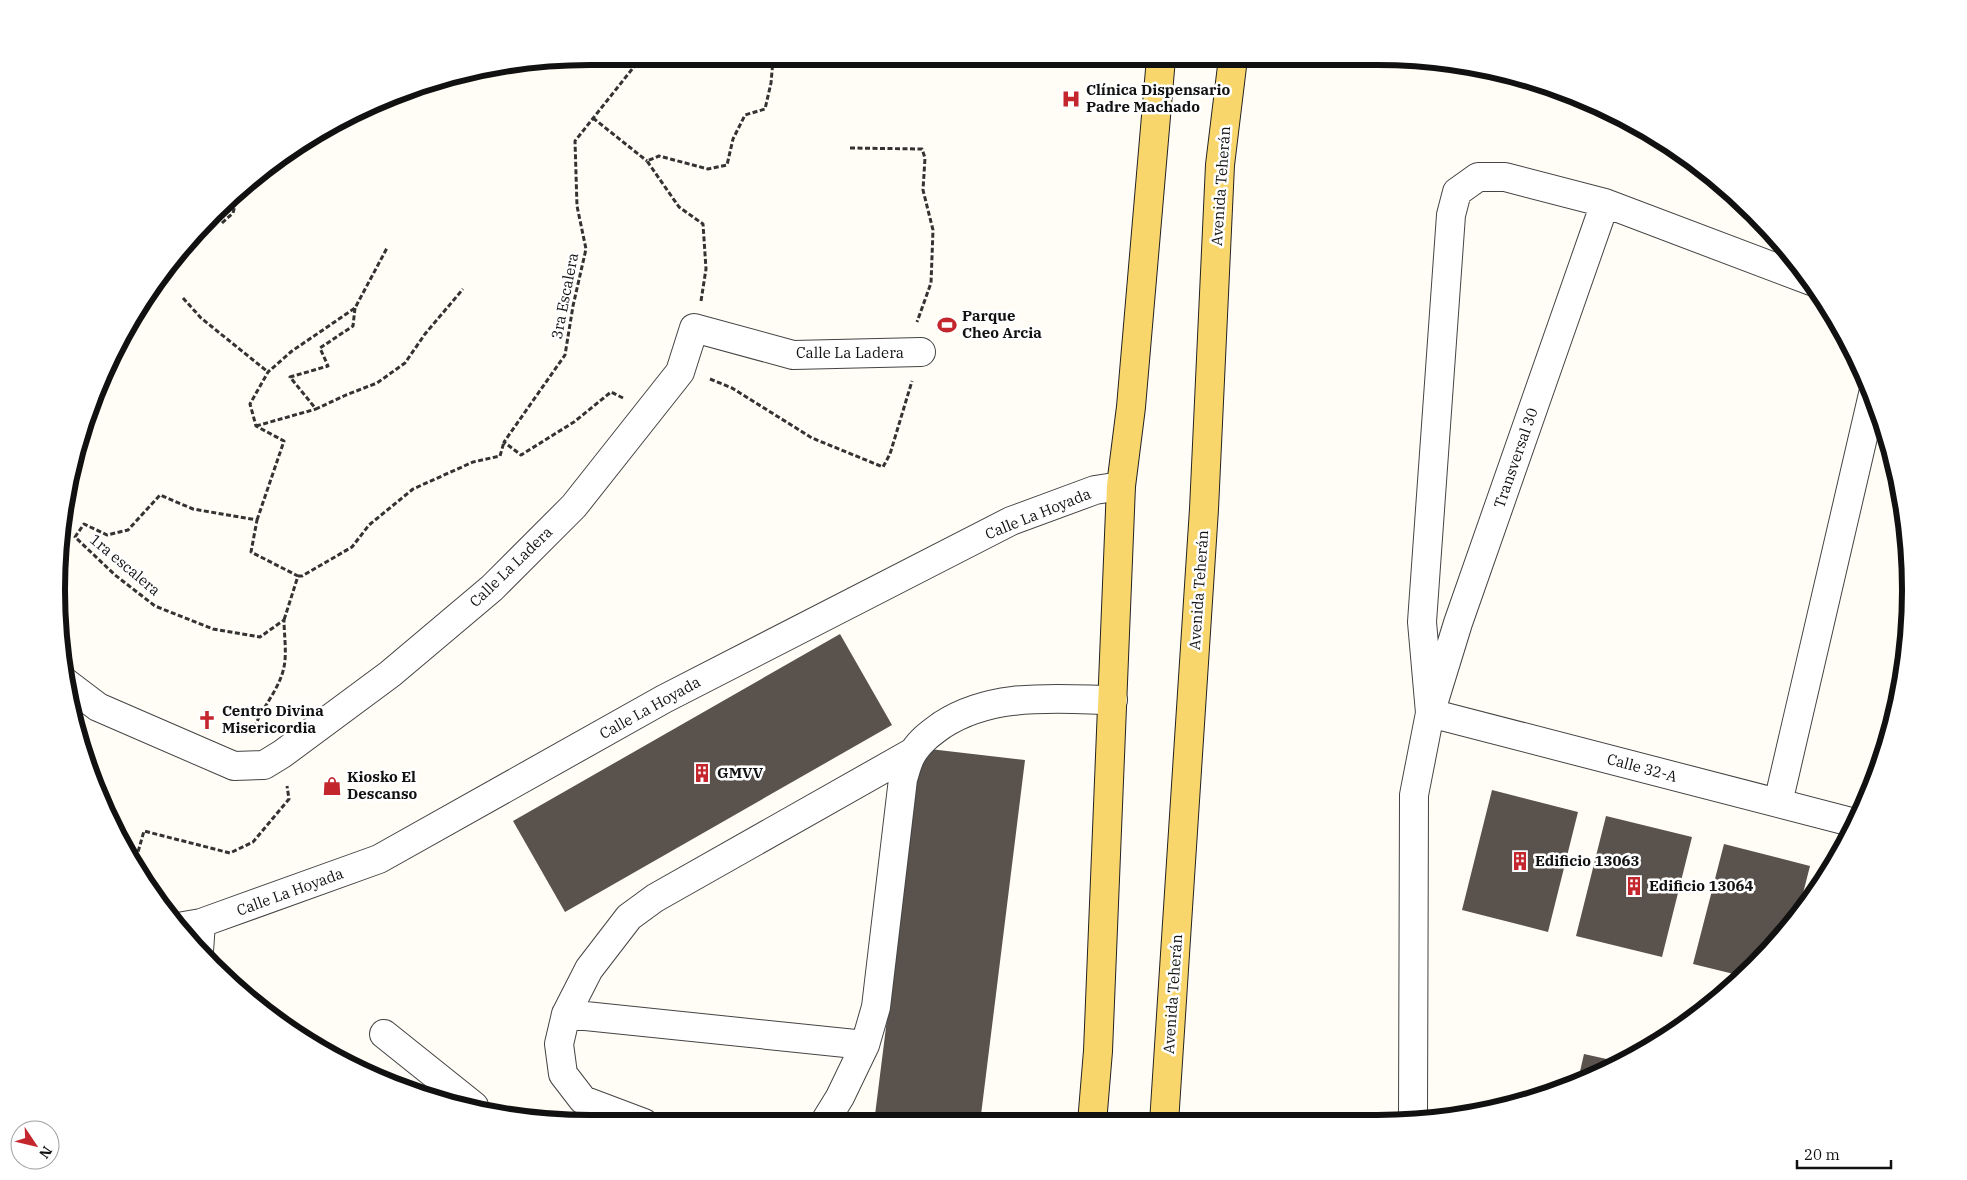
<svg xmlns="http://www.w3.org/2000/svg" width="1967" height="1180" font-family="'IBM Plex Serif',serif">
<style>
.building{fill:#5a524d}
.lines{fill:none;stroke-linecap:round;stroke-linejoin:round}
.minor-casing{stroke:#444;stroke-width:30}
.major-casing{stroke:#222;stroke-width:30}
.path{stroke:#333;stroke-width:3;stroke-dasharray:5 2.5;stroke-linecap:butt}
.minor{stroke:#fff;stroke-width:28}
.major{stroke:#f9d66b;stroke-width:28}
.labels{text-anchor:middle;stroke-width:5;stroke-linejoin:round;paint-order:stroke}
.poi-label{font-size:15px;font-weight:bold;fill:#111;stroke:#fff;text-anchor:start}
.street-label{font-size:15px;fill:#111;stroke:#fff}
.rim{fill:none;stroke:#111;stroke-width:6}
</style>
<rect width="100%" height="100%" fill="#fffdf5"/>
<path class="building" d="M840,634L892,725L565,912L513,821Z
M921,748L1025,760L980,1123H874Z
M1492,790L1578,812L1548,932L1462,910Z
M1606,816L1692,837L1662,957L1576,936Z
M1724,844L1810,866L1798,913L1742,976L1693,964Z
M1584,1054L1620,1062L1578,1080Z"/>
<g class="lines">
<g class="minor-casing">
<path id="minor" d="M65,682L98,707L234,766L264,765L282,754L390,674L492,588L574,506L680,372L694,328L793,355L921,352
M1434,701L1458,623L1605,203
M1430,713L1855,823
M1778,803L1873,394
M178,927L201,923L379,859L664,699L1011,521L1095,490L1121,486
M199,951L201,923
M566,1014L865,1045
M384,1034L474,1106
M1415,1122L1413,1117L1414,795L1430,713L1422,622L1451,215L1457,192L1478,177H1505L1605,203L1811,281
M644,1123L583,1100L563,1074L559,1044L566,1014L589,969L629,917L655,898L913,752
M824,1123L840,1097L865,1045L876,1007L903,779C906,770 908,759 914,751C921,740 931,733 942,725C993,692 1054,699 1113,700"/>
</g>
<g class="major-casing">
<path id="major" d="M1092,1123L1098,1051L1121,486L1131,407L1161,58
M1164,1123L1204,509L1220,165L1233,58"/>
</g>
<path class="path" d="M593,118L647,161
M850,148L922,149L925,158L923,190L933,230L931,283L917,322
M222,223L233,213L239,189
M183,298L201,318L268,372
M701,301L706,269L703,224L679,207L647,161L659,156L708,169L727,165L733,139L745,115L765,109L771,83L773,60
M355,308L353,326L320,348L328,366L290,377L316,409L346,395L377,383L405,363L425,334L463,289
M710,379L732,388L812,438L883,467L890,454L912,381
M623,398L611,392L574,422L521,455L504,442L565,355L573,306L586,249L577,206L575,141L633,68L642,60
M256,426L316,409
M257,520L284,441L256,426L250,404L268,372L292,351L355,308L387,248
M298,576H302L352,547L369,525L413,489L473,462L500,456L504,442
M252,735C258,711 279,692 284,667C287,653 284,634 284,620L260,637L213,629L155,606L115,575L75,537L84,524L107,535L128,530L160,495L193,509L257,520L251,552L298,576L284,620
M134,866L144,831L230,853L253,842L289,799L287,786"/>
<use href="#minor" class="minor"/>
<use href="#major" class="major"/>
</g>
<defs>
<g id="hospital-bare" transform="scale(1.5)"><path d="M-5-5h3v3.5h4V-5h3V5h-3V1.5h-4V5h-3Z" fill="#c4262e" stroke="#fff" stroke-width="2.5" paint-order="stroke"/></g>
<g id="stadium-bare" transform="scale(1.5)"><path d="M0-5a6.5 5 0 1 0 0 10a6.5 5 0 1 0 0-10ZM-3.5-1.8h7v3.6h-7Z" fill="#c4262e" stroke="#fff" stroke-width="2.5" paint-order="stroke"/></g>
<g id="church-bare" transform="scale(1.5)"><path d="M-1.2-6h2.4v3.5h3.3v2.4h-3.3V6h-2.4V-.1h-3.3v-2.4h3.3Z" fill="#c4262e" stroke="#fff" stroke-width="2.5" paint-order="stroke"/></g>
<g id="building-bare" transform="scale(1.5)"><path d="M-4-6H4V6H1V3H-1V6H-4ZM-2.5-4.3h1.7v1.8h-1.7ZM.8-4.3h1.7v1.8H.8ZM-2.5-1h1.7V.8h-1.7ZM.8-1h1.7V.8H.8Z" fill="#c4262e" stroke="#fff" stroke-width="2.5" paint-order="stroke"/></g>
<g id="shop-bare" transform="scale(1.5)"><path d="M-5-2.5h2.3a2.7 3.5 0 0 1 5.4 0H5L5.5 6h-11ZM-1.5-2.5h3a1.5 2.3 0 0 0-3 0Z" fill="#c4262e" stroke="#fff" stroke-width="2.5" paint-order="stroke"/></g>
</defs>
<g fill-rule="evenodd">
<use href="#hospital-bare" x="1071" y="99"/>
<use href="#stadium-bare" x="947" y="325"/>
<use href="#church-bare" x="207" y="720"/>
<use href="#building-bare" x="702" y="773"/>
<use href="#shop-bare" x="332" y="786"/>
<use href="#building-bare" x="1520" y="861"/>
<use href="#building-bare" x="1634" y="886"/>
</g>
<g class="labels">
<g class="poi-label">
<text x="1086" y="95">Clínica Dispensario<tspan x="1086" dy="17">Padre Machado</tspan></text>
<text x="962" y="321">Parque<tspan x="962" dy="17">Cheo Arcia</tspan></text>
<text x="222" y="716">Centro Divina<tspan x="222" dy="17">Misericordia</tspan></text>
<text x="717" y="778">GMVV</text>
<text x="347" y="782">Kiosko El<tspan x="347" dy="17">Descanso</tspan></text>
<text x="1535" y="866">Edificio 13063</text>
<text x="1649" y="891">Edificio 13064</text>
</g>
<g class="street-label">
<text transform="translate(1221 186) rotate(-86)" y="5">Avenida Teherán</text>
<text transform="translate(565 296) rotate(-79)" y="5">3ra Escalera</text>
<text x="850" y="358">Calle La Ladera</text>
<text transform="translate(1516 458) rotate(-71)" y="5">Transversal 30</text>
<text transform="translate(1038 514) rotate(-22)" y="5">Calle La Hoyada</text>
<text transform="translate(125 565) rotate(40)" y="5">1ra escalera</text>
<text transform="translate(511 567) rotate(-44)" y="5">Calle La Ladera</text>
<text transform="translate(1199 590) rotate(-86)" y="5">Avenida Teherán</text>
<text transform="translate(650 708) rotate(-29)" y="5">Calle La Hoyada</text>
<text transform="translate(1642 768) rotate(15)" y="5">Calle 32-A</text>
<text transform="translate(290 892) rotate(-20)" y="5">Calle La Hoyada</text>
<text transform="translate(1173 994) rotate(-86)" y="5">Avenida Teherán</text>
</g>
</g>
<path d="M0 0H1967V1180H0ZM590 65H1377A525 525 0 0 1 1902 590V590A525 525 0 0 1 1377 1115H590A525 525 0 0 1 65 590V590A525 525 0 0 1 590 65Z" fill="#fff" fill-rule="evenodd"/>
<path class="rim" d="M590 65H1377A525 525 0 0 1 1902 590V590A525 525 0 0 1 1377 1115H590A525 525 0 0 1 65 590V590A525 525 0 0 1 590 65Z"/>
<g transform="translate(35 1145) rotate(125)"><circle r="24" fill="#ffffff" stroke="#a0a0a0"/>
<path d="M0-4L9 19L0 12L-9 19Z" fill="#c4262e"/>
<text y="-8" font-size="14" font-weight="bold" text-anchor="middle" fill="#111111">N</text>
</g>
<path d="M1797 1160v8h94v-8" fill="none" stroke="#111111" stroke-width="2.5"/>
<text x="1804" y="1160" font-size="15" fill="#111111" stroke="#ffffff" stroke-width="4" paint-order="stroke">20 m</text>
</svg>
